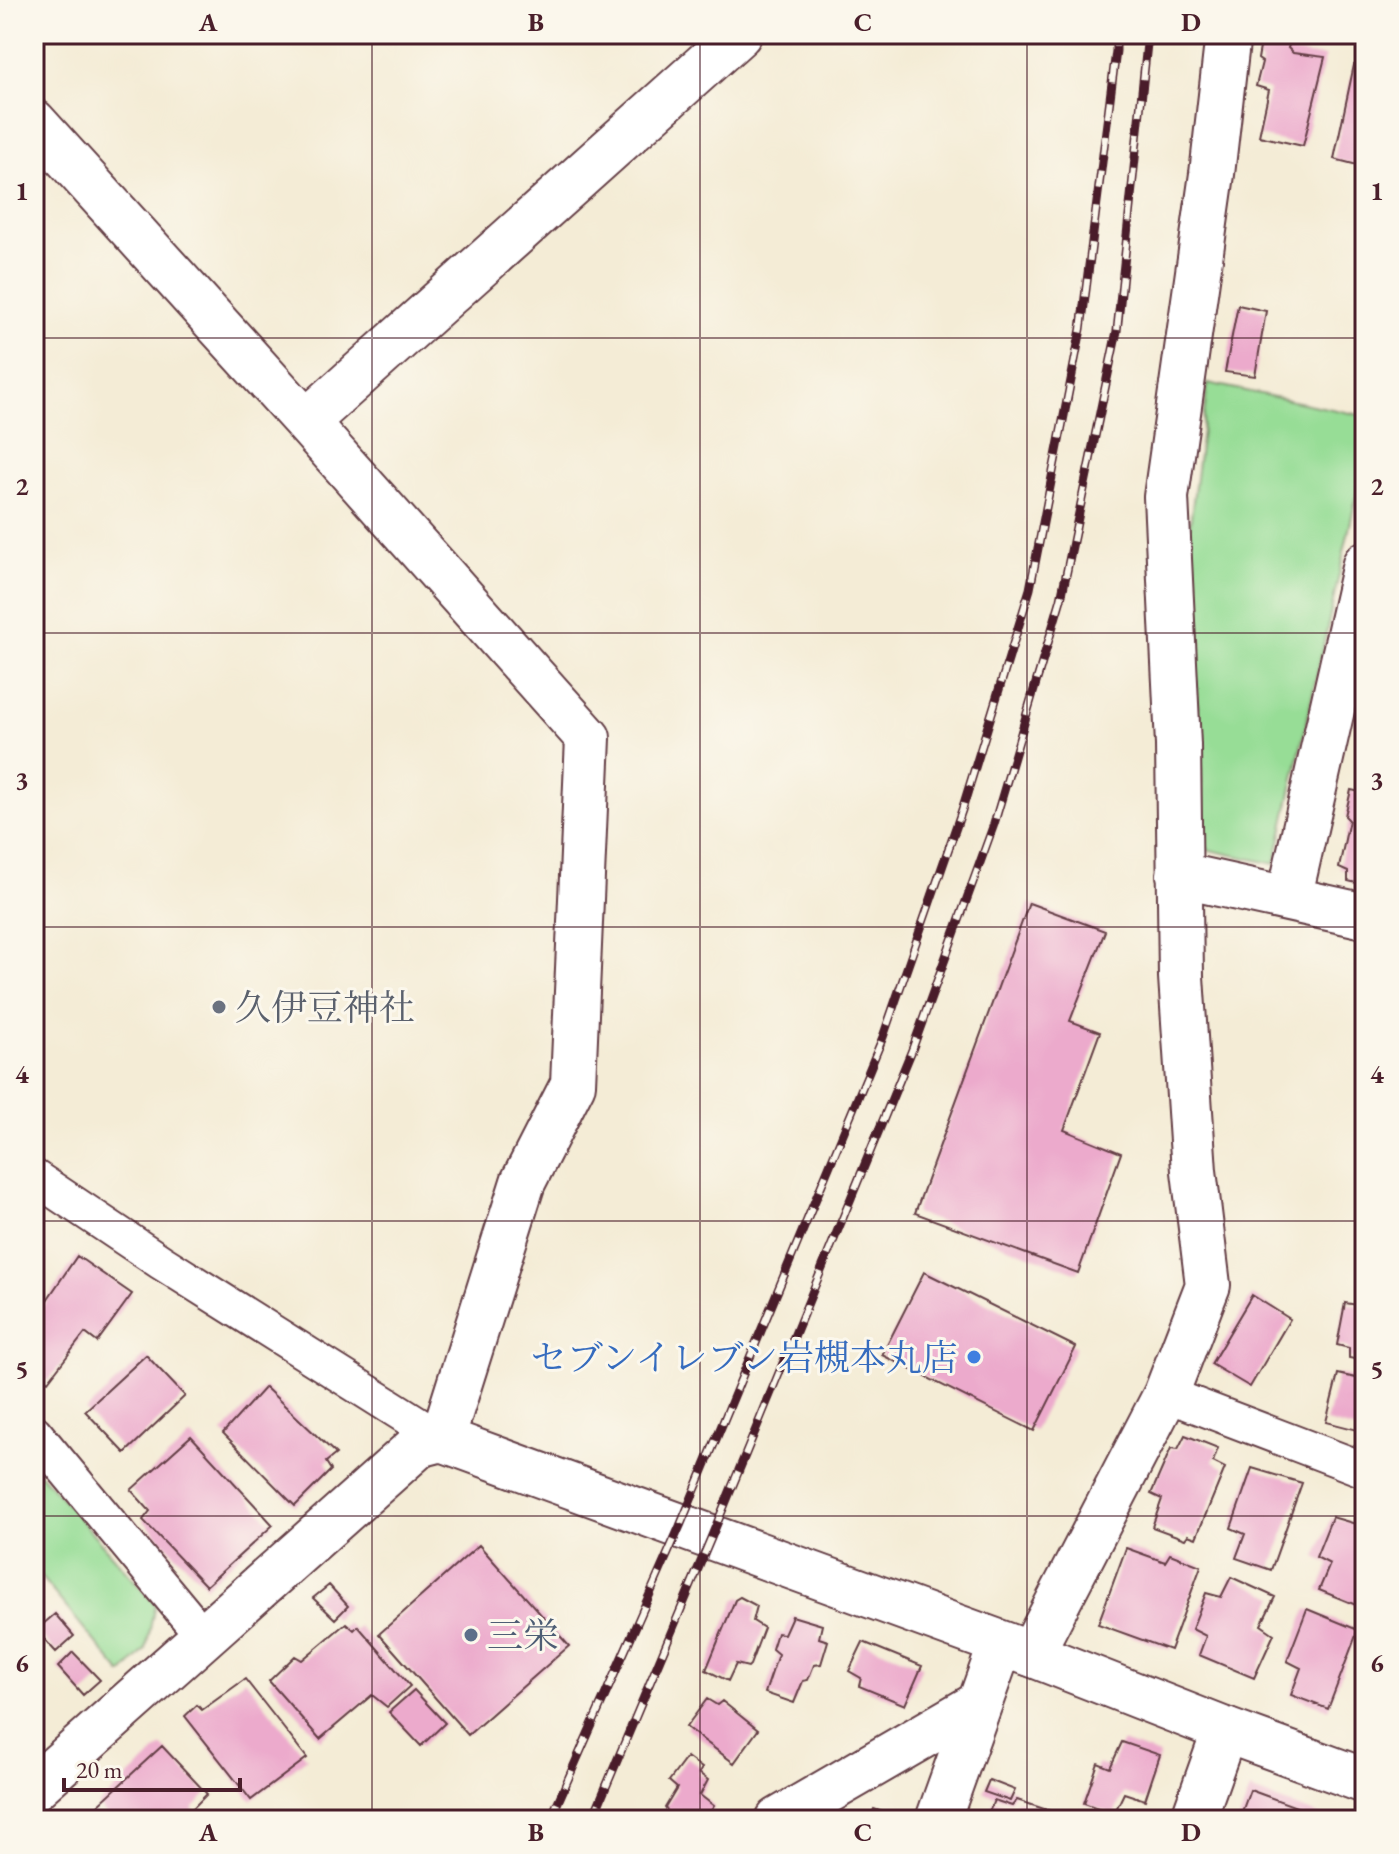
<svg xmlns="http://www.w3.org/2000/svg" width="1399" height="1854" font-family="'EB Garamond','Noto Serif JP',serif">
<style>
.green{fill:#97dd96;stroke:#707e60;stroke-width:2}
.building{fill:#ecaacc}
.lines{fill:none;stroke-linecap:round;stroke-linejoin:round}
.lane-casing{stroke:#643e45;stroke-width:38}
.street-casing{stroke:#643e45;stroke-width:48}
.secondary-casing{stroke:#643e45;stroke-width:48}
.lane{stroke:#fff;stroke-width:34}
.street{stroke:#fff;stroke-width:44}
.secondary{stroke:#fff;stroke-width:44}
.rail-casing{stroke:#4a1f2b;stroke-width:9}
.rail{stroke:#fbf7ec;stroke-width:6;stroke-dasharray:18;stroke-linecap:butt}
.grid{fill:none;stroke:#4a1f2b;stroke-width:2;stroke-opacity:0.55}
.worship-dot{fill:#6b7280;stroke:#fbf7ec;stroke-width:3}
.shop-dot{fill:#3f7fe0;stroke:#fbf7ec;stroke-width:3}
.service-dot{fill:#5c6f8a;stroke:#fbf7ec;stroke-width:3}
.labels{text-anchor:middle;stroke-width:6;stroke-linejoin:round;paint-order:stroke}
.worship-label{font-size:36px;fill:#5b616d;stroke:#fbf7ec;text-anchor:start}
.shop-label{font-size:36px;fill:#366cbe;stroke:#fbf7ec;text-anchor:end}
.service-label{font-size:36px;fill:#4e5e75;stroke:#fbf7ec;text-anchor:start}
.neatline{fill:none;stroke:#4a1f2b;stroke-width:3}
.grid-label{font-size:26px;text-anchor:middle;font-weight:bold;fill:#4a1f2b}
</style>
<rect width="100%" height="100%" fill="#fbf7ec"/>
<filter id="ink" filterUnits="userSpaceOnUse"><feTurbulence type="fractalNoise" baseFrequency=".0125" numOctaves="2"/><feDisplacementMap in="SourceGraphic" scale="16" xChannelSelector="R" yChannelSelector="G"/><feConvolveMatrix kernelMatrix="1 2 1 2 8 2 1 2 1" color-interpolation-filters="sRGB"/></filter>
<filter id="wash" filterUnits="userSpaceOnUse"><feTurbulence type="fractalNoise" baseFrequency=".006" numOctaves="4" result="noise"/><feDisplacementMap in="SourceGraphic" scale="32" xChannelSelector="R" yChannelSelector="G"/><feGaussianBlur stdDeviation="1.8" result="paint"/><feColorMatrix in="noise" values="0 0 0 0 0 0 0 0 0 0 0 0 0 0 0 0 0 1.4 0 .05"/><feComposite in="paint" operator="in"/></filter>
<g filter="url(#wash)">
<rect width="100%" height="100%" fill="#f4ecd6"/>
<path class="green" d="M1208,383L1365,416V457L1275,864L1205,849L1189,533Z
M34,1467L155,1604L146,1649L122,1674L34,1569Z"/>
<g id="blocks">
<path class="building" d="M1262,36L1290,42L1288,48L1293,53L1325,57L1303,146L1259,136L1269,90L1256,86L1262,62L1258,59Z
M1354,65L1365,67V167L1334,159Z
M1238,305L1266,311L1255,376L1225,372Z
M1351,790L1365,793V885L1348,881V872L1339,868L1349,820L1345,816Z
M1029,903L1105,931L1070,1021L1100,1032L1064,1130L1121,1153L1078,1273L915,1213Z
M77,1256L132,1294L97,1342L85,1333L48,1381L34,1371V1319Z
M924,1272L1076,1347L1034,1431L882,1355Z
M1252,1295L1290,1319L1250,1387L1211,1364Z
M1345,1303L1365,1306V1361L1349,1358V1348L1337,1345Z
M146,1355L185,1396L125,1453L85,1411Z
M1338,1374L1365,1380V1432L1326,1422Z
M265,1387L336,1454L326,1462L331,1470L295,1506L223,1433Z
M1185,1435L1218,1448L1213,1462L1225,1468L1196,1538L1188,1535L1185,1539L1152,1527L1162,1499L1151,1494L1171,1448L1178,1449Z
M191,1436L273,1525L206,1586L143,1520L150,1511L131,1490Z
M1252,1468L1302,1483L1271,1570L1236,1558L1245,1534L1231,1528Z
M1365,1504V1588L1356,1605L1319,1590L1330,1564L1316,1557L1332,1517L1356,1524Z
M479,1545L569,1646L468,1735L379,1634Z
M1126,1548L1165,1562L1170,1554L1201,1566L1170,1650L1098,1624Z
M1231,1577L1275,1597L1261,1625L1274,1634L1254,1678L1199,1655L1206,1636L1192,1629L1206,1593L1221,1597Z
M329,1585L348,1606L335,1619L313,1598Z
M740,1597L757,1606L753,1621L764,1628L750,1665L748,1667L736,1664L728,1681L706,1670L735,1600Z
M1307,1609L1358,1630L1328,1709L1291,1695L1301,1668L1287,1661Z
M55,1614L74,1636L56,1652L36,1630Z
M792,1616L822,1625L819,1638L828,1641L821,1664L814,1665L808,1680L803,1681L794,1703L765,1693L778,1654L772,1649L777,1633L784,1634Z
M346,1623L354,1630L358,1626L410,1686L387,1707L372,1695L320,1739L269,1681L295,1656L302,1660Z
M863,1642L922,1666L905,1705L859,1686L861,1678L849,1671Z
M73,1652L100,1680L83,1695L58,1667Z
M245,1679L307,1758L251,1800L185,1716L197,1705L202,1710Z
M414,1690L445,1723L421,1746L389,1712Z
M707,1699L717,1705L722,1701L758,1730L734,1763L686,1727Z
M1122,1742L1160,1755L1145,1800L1124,1793L1114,1814L1084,1803L1098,1763L1110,1768Z
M162,1746L207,1794L193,1808L194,1815L189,1820H111L98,1805Z
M687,1757L702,1768L699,1773L708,1780L700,1795L714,1806L705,1820H664L669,1813L665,1808L677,1788L669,1781Z
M989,1780L1015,1790L1010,1801L984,1792Z
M1250,1790L1332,1820H1239Z
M994,1800L1012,1806L1017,1800L1050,1811L1047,1820H986Z
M874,1809L904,1820H869Z"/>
</g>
</g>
<g filter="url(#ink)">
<use href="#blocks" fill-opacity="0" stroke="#643e45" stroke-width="2"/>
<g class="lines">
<g class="lane-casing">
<path id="lane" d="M34,1177L161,1262L442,1439
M1166,1394L1365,1470
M34,1432L204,1637"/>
</g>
<g class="street-casing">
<path id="street" d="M34,122L306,422L588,738L573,1084L523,1182L442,1439
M306,422L739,34
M1179,875L1365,916
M1289,899L1365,564
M1031,1654L1166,1394L1208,1285L1194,1171L1181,977L1178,745L1166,497L1212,174L1228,34
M778,1820L980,1703
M938,1820L1001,1644
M1193,1820L1225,1730"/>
</g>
<g class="secondary-casing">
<path id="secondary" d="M34,1788L419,1445L442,1439L1031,1654L1225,1730L1365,1781"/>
</g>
<use href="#lane" class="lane"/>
<use href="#street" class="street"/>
<use href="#secondary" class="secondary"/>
<g class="rail-casing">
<path id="rail" d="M550,1820L680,1526L883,1037L962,810L1030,589L1081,329L1116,51V34
M592,1820L711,1538L912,1050L994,824L1061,599L1117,331L1148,34"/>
</g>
<use href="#rail" class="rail"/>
</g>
</g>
<path class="grid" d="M372,34V1820M700,34V1820M1027,34V1820M34,338H1365M34,633H1365M34,927H1365M34,1221H1365M34,1516H1365"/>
<circle class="worship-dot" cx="219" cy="1007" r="8"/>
<circle class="shop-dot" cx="974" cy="1357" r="8"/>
<circle class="service-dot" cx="471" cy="1635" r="8"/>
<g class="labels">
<g class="worship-label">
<text x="235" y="1020">久伊豆神社</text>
</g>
<g class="shop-label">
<text x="958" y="1370">セブンイレブン岩槻本丸店</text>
</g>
<g class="service-label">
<text x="487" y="1648">三栄</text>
</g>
</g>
<rect width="1399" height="1854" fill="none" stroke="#fbf7ec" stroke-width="88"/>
<path d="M64 1778v12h176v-12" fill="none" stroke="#4a1f2b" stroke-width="4"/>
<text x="76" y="1778" font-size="24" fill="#4a1f2b" stroke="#fbf7ec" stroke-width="6" paint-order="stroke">20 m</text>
<rect x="44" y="44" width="1311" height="1766" class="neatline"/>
<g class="grid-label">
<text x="208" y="31">A</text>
<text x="536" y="31">B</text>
<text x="863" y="31">C</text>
<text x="1191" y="31">D</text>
<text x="22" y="200">1</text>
<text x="1377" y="200">1</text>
<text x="22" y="495">2</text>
<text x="1377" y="495">2</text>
<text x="22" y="789">3</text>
<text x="1377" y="789">3</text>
<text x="22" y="1083">4</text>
<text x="1377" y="1083">4</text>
<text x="22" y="1378">5</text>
<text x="1377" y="1378">5</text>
<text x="22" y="1672">6</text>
<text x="1377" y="1672">6</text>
<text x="208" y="1841">A</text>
<text x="536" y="1841">B</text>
<text x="863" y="1841">C</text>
<text x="1191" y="1841">D</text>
</g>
</svg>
